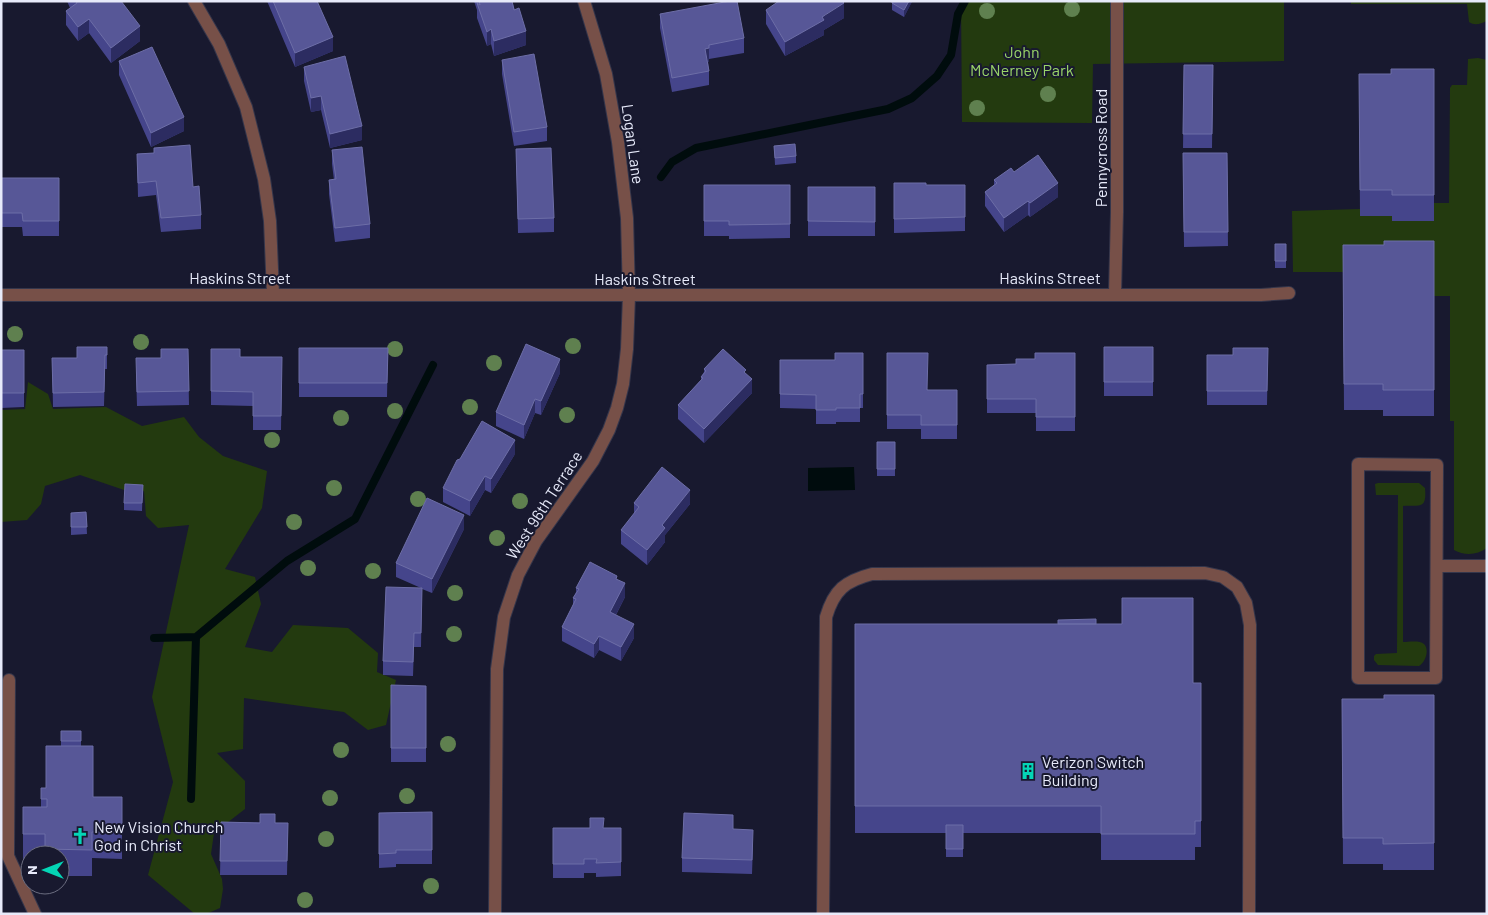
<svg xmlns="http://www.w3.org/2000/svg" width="1488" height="915" font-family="Barlow,sans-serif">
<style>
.green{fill:#233a0f}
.water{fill:#000c0d}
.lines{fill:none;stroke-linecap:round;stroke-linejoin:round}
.stream{stroke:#000c0d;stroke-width:8}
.service-casing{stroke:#35364b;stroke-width:14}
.minor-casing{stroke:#35364b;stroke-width:14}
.service{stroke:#775048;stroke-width:12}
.minor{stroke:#775048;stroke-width:12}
.tree{fill:#5f804f}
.wall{fill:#45458b}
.shaded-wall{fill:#2c2c61}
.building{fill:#575797;stroke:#6d6ea7}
.labels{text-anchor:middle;stroke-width:4;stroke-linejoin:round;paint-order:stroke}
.park-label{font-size:16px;fill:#99d469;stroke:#18192f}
.street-label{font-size:16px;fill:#e7eafa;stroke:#18192f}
.poi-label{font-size:16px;fill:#e7eafa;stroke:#18192f;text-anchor:start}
</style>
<rect width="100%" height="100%" fill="#18192f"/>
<path class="green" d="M961,1H1284V61L1093,64L1092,123L962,122Z
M1351,1H1487V21C1480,24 1475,26 1469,22L1467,4H1351Z
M1478,58L1487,60V548C1477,555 1465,556 1454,550V421H1450V296H1434L1384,272H1293L1292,211L1360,209V216H1392V221L1434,203H1449L1450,88L1452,85H1467L1468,59Z
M28,382L48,394L53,409L106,407L142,426L184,417L199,437L223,456L267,471L262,508L225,569L255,577L261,604L245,647L272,652L293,625L348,628L378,653L377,672L396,680L386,725L368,730L344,712L244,698L243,749L217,753L245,781V809L214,833L211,854L222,879L223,889L220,908L206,914H195L148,875L173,782L152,697L189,525L158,528L146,516L144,491L124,490L80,475L45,486L41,504L27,520L1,522V410L25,409Z
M1378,483H1419L1425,488C1427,510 1420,505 1403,506V642C1408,642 1420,640 1424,644C1430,650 1425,663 1419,666L1378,665L1374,660V656L1376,654L1397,653L1398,495H1376L1375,484Z"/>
<path class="water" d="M854,467L855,490L808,491V468Z"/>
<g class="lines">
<path class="stream" d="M661,177L672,162L696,148L888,109L912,98L937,76L951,55L958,14L965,1
M154,638L196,637
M191,799L196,637L287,561L355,519L433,365"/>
<g class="service-casing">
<path id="service" d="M1358,464L1437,465L1436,678H1358Z
M1437,566H1487
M9,680L8,856L35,914
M823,914L826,617C834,590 845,581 872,574L1205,573L1223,577L1237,587L1246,603L1250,625L1249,914"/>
</g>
<g class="minor-casing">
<path id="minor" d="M194,1L219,44L246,107L264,179L270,221L273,294
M1115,294L1117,212V1
M1,295H1261L1289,293
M495,914L497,669L504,617L518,575L536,541L593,461L609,430L617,408L623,384L627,349L629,296L627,218L618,142L606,74L584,1"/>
</g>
<use href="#service" class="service"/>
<use href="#minor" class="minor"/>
</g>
<g class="tree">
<circle cx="1072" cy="9" r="8"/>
<circle cx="987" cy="11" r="8"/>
<circle cx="1048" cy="94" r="8"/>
<circle cx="977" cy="108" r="8"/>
<circle cx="15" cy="334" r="8"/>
<circle cx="141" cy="342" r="8"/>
<circle cx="573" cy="346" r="8"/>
<circle cx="395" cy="349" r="8"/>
<circle cx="494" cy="363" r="8"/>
<circle cx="470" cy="407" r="8"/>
<circle cx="395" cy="411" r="8"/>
<circle cx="567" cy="415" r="8"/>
<circle cx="341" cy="418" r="8"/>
<circle cx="272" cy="440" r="8"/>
<circle cx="334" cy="488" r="8"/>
<circle cx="418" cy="499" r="8"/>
<circle cx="520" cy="501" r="8"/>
<circle cx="294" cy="522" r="8"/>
<circle cx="497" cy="538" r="8"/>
<circle cx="308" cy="568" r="8"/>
<circle cx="373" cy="571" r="8"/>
<circle cx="455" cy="593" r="8"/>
<circle cx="454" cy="634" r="8"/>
<circle cx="448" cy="744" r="8"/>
<circle cx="341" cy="750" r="8"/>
<circle cx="407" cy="796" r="8"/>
<circle cx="330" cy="798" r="8"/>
<circle cx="326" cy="839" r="8"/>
<circle cx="431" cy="886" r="8"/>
<circle cx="305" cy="900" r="8"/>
</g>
<path class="wall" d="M67,1H121L140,41L111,63L89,33L78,41L66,25V11L70,8Z
M267,1H317L333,51L295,67Z
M474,1H512L526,45L494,56L491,44L487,46L477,18V10Z
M912,1L904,17L892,10V3Z
M766,10L844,18L824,30V35L785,56L766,24Z
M660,14L744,38V53L709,59V62H708L709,71V85L672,92L660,28Z
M502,60L547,127V141L514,146L502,74Z
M119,61L184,131L151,147L119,75Z
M1184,65H1213L1212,148H1183Z
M304,67L362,140L330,148L321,110L311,112L304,81Z
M1434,69V221H1392V216H1360L1359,74H1391Z
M774,146L796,156V163L775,165Z
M154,148L193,187L201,215V229L161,232L156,195L138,197L137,154L154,153Z
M516,149L554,218V232L518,233Z
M332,150L370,224V238L335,242L329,194V180H334L332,164Z
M1183,153H1227L1228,246L1184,247Z
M1014,172L1058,197L1030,217L1028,215L1004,232L985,206V192L994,185V180Z
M1,178H59V236H23L22,227H1Z
M894,183L926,185H965V231L894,233Z
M704,185H790V238L729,239V236H704Z
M808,187H875V236H808Z
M1434,241V416H1383V410H1344L1343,245H1384Z
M1275,244H1286V268H1275Z
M107,347V369H105L104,406L53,407L52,358H77Z
M1104,347H1153V396H1104Z
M299,348H388L387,397H299Z
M1268,348L1267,405H1207V355H1233Z
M188,349L189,405L137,406L136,372L161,358Z
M211,349L240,357H282L281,430H253V406L211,405Z
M1,350H24V407L1,408Z
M863,353V408H860V422H836V424H816V409L780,408V360H835Z
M887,353L928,390H957V439H921V429H887Z
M1075,353V431H1036V413H987V365L1016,364L1035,359Z
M704,369L746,374L752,393L704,443L678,419V405L701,380V377L704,372Z
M560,373L541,415L535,413L524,439L496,426V412Z
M877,442H895V476H877Z
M515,454L491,493L485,490L470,516L443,502V488Z
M143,485L142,511L124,510V503Z
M634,503L690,504L665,535V542L647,565L621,544V530L634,514Z
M86,512L87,534L71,535V513Z
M464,529L432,593L422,589L421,647H414L413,676L383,675V661L421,588L396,577V563Z
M617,579L625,597L616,615L634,638L621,661L599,650L594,658L562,641V627L573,605V598L576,592V588Z
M855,624H1096L1193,683H1201V847H1195V860H1101V833H963V857H946V833H855Z
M391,685L426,686V762H391Z
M1434,695V870H1383V864H1343L1342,699H1384Z
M61,731H81V746L93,797H122V859L92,858V876H60V855H30V860H23V807H41V788H46L61,746Z
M432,812V864H396V867L379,868V813Z
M221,822L288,823L287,875H220Z
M553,828H621V876L596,877V873H584V878H553Z
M733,829L753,844L752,874L682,872V858Z"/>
<path class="shaded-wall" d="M909,1H912V2L904,17V10Z
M844,3V18L824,30V35L785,56V42Z
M89,19V33L78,41V27Z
M140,26V41L111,63V48Z
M491,29V44L487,46V32Z
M526,31V45L494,56V41Z
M333,37V51L295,67V53Z
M709,48V62L705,63V49Z
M321,96V110L311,112V98Z
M184,117V131L151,147V133Z
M362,126V140L330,148V134Z
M1058,183V197L1030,217V203Z
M1028,201V215L1004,232V218Z
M560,359V373L541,415V401Z
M752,379V393L704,443V429Z
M535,399V413L524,439V425Z
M515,440V454L491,493V479Z
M485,476V490L470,516V501Z
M690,490V504L665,535V542L647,565V550L662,525Z
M464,515V529L432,593V579Z
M625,583V597L610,626V612Z
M634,624V638L621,661V647Z
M599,636V650L594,658V644Z"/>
<path class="building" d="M76,1H121L140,26L111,48L89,19L78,27L66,11L77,3Z
M273,1H317L333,37L295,53Z
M479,1H512L514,10L519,8L526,31L494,41L491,29L487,32L477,3L480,5Z
M730,1H737L744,38L709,45V48L705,49L709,71L672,78L660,14Z
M779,1H842L844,3L822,17L824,20L785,42L766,10Z
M892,1H909L904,10L892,3Z
M152,47L184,117L151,133L119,61Z
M534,54L547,127L514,132L502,60Z
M345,56L362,126L330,134L321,96L311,98L304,67Z
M1184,65H1213L1212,134H1183Z
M1391,69H1434V195H1392V190H1360L1359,74H1391Z
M795,144L796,156L775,158L774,146Z
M190,145L193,187L199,186L201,215L161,218L156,181L138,183L137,154L154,153V148Z
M362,147L370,224L335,228L329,180L336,179L332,150Z
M551,148L554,218L518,219L516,149Z
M1183,153H1227L1228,232H1184Z
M1038,155L1058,183L1030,203L1028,201L1004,218L985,192L997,183L994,180L1011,168L1014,172Z
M1,178H59V221H23L22,213H1Z
M894,183H926V185H965V217L894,219Z
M704,185H790V224L729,225V221H704Z
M808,187H875V222L808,221Z
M1384,241H1434V390H1383V384H1344L1343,245H1384Z
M1275,244H1286V261H1275Z
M526,344L560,359L541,401L535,399L524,425L496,412Z
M77,347H107V355H105L104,392L53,393L52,358H77Z
M1104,347H1153V382H1104Z
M299,348H388L387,383H299Z
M1233,348H1268L1267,391H1207V355H1233Z
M161,349H188L189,391L137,392L136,358H161Z
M211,349H240V357H282L281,416H253V392L211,391Z
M723,349L746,370L744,372L752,379L704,429L678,405L703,378L701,377L706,371L704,369Z
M1,350H24V393H1Z
M835,353H863V394H860V408H836V410H816V395L780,394V360H835Z
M887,353H928L927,390H957V425H921V415H887Z
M1035,353H1075V417H1036V399H987V365L1016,364V359H1035Z
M482,421L515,440L491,479L485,476L470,501L443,488L457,460L460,459Z
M877,442H895V469H877Z
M662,467L690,490L662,525L665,528L647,550L621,530L639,507L634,503Z
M125,484L143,485L142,503H124Z
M427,498L464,515L432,579L396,563Z
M86,512L87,527H71V513Z
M590,562L617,576L616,579L625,583L610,612L634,624L621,647L599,636L594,644L562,627L576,599L573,598L579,589L576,588Z
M386,587L422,588L421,633H414L413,662L383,661Z
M1122,598H1193V683H1201V821H1195V834H1101V806H855V624H1122Z
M1096,619V624H1058V620Z
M391,685L426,686V748H391Z
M1384,695H1434V843L1383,844V838H1343L1342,699H1384Z
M61,731H81V741H61Z
M46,746H93V797H122V832H92V850L45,849V834H23V807H47V799H41V788H46Z
M432,812V850H396V853L379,854V813Z
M684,813L733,815V829L753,830L752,860L682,858Z
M260,814H275V823H288L287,861H220L221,822L260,823Z
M590,818H604L603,828H621V862L596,863L597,859H584V864H553V828H590Z
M946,825H963V849H946Z"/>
<defs>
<g id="building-bare" transform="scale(1.35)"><path d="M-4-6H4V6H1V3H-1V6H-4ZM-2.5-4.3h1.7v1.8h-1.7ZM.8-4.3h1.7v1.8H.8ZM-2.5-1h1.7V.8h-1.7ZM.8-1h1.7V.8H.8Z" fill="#04d5b6" stroke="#18192f" stroke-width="2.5" paint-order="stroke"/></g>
<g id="church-bare" transform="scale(1.35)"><path d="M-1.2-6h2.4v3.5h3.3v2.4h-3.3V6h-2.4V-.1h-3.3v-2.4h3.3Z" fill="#04d5b6" stroke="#18192f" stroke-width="2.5" paint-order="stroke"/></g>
</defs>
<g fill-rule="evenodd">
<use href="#building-bare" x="1028" y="771"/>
<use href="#church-bare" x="80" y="836"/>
</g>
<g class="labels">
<g class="park-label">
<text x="1022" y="58">John<tspan x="1022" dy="18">McNerney Park</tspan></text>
</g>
<g class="street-label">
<text transform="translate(633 144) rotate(82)" y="6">Logan Lane</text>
<text transform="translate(1101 148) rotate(-90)" y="6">Pennycross Road</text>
<text x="240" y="284">Haskins Street</text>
<text x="1050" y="284">Haskins Street</text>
<text x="645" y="285">Haskins Street</text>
<text transform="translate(544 505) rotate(-57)" y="6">West 96th Terrace</text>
</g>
<g class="poi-label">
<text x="1042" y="768">Verizon Switch<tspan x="1042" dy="18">Building</tspan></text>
<text x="94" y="833">New Vision Church<tspan x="94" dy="18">God in Christ</tspan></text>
</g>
</g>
<rect width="1488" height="915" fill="none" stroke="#e7eafa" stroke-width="5"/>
<g transform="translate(45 870) rotate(270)"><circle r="24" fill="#18192f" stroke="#6b6d80"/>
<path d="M0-4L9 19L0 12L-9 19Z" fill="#04d5b6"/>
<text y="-8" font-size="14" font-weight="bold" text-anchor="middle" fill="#e7eafa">N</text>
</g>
</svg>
